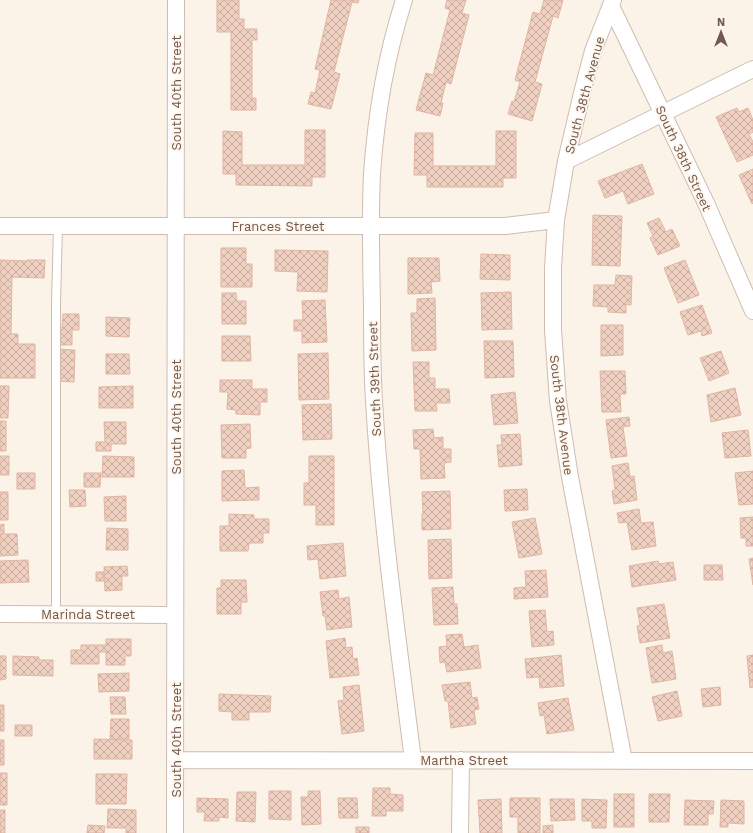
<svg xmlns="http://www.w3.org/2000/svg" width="753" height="833" font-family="'Work Sans',sans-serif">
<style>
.building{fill:url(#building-cross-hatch);stroke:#e1b5a2}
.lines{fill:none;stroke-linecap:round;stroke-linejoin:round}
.service-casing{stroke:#cfbcb1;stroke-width:10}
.minor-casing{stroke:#cfbcb1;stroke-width:18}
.service{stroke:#fff;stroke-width:8}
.minor{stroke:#fff;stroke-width:16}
.labels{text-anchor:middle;stroke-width:3.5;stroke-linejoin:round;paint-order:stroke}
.street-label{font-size:13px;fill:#74584d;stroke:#fef7ee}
</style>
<defs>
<pattern id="building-cross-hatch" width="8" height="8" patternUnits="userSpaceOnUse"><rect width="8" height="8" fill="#efd0c1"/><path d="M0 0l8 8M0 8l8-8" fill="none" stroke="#c6ac9f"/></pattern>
</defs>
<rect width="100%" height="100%" fill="#fbf2e8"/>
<path class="building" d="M217,0H239V19H244V29H257V40H252V98H256V110H231V32H217Z
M331,0H359L358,3L352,2L334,72L340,74L331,109L308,104L311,92L315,93L320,70L315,69Z
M447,0H466L462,13L469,15L451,84L446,82L441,103H443L440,116L416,110L426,73L433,75L450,10L445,8Z
M544,0H563L558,18L553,16L535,82L542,84L532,121L508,114L512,101L514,102L520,82L515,80L533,12L540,14Z
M737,108L739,112L748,108L753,120V132L749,134L753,142V155L737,162L716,117Z
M305,130H325V177H312V186L236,185V174H223V131L242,132V165H305Z
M496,131H516V178H503V187H427V175H414L415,133H433V166H496Z
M642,164L654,194L628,204L623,191L605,198L598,181Z
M753,169V203L752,204L739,175Z
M593,215L622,216L620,266L592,265Z
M659,218L666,232L672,229L680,246L658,255L650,238L653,236L647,223Z
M221,248H246V264H252V287H221Z
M275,250L328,251L327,292L297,291L298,272L275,271Z
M481,254L510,255V280L480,279Z
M408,258H439L440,281L431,282L432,293L408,294Z
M0,260L27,261V260H45L44,278L12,277L11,334H18V344H35V378H0Z
M685,260L699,295L678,303L664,268Z
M616,275L632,276L631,305L626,304V313L608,312V307L593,306L594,285H615Z
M511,292L512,329L482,330L481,293Z
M222,293H236L237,301H246V324H222Z
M435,298L436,350L412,351L411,313H417V299Z
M325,300L327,342L302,343V331H294V320H303L302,301Z
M702,305L712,333L702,336L701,331L688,335L680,312Z
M63,314H79V330H72V345H56L57,328H62Z
M106,317L130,318L129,337L106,336Z
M601,325H623V355L601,356Z
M222,336H250L251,361H222Z
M484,341H513L514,377L485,378Z
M57,349L75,350L74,382L56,381Z
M721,351L729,373L709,381L700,358Z
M328,353L329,399L299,400L298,354Z
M106,354H129L130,374H106Z
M413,362H429V378H435V389H449L450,403H436L437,411H415Z
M600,371H625L626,394H620L621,412H602Z
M220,380H252V389H267V402H260V415L236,414V410L227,409L228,392H220Z
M0,386H9L8,418H0Z
M133,386V408H99V387Z
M735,388L741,415L711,422L707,395Z
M515,392L518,423L494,425L491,395Z
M331,404L332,439L303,440L302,405Z
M629,417L630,426L623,427L627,456L611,458L606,420Z
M0,421H6V451H0Z
M104,422H126V444H111V451H96V442H105Z
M250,424L251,448L246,449V458H222L221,425Z
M433,429L434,438L443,437V449H451V462L444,463L445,478L421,479L420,449H414L413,430Z
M748,430L751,456L725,458L722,433Z
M520,434L522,465L499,467L497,445H502L501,435Z
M0,456H9V475H0Z
M103,456L134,457V477H102Z
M309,456H334V525H316V505H304V483H309Z
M628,463L630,477L634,476L637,500L614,504L612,491L615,490L612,466Z
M244,470L245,488L259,487V500L222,501V471Z
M753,471V504L739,505L735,473Z
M17,473H35V489H17Z
M84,473H101L100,487H84Z
M527,489L528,510L505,511L504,490Z
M69,490H85L86,506L70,507Z
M450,491L451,529L422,530V514H423L422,492Z
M0,492H8V520H0Z
M126,496V521H105L104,497Z
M639,509L641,523L653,522L656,546L632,550L627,522L619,523L617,513Z
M229,514L254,515V519H269V533H263V543H249L248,551H220V526H229Z
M753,517V546H746V538H741L740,518Z
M535,518L542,554L519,558L512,522Z
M4,524V534H17L18,555L0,556V525Z
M107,528L128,529V550H106Z
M451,539L452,578L429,579L428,540Z
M343,543L346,576L320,579L318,559L308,560L307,546Z
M753,558V585L749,559Z
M28,560L29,582L0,583V561Z
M658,561L659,564L673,562L676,580L632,587L629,566Z
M704,565H722L723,580H704Z
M127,566L128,576H122V590L105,591L104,567Z
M546,570L548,597L514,599V588L526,587L525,571Z
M96,572H104V581H96Z
M221,580H246L247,602H241V614H217V588H221Z
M453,587L454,604H457L458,624L434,625L432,588Z
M338,590L339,599L349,597L352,627L327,630L325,616H323L320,592Z
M664,604L670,638L640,643L637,626L640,625L637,608Z
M545,610L547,632L553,631L554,645L532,647L529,611Z
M462,634L464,647L478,645L481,668L447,672L445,662L440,663L439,647L447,646L446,635Z
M345,638L346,648L352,647L353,659L357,658L359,675L330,678L326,641Z
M106,639H131V656H125V665H106V652H99V664H71V650H81V645H106Z
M662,645L663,653L672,651L676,679L652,683L646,648Z
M561,655L564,686L540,688L539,677L527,678L525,659Z
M753,655V687L750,688L747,656Z
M0,656H6V679L0,680Z
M13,656L39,657V660H53V676L13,675Z
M129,673V691L99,692L98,674Z
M470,682L472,698L477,697L479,709L474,710L476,724L451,728L448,701H445L442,685Z
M359,685L364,731L342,734L338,701L344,700L343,687Z
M720,687L721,705L703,707L701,689Z
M677,691L682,716L658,721L652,697Z
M219,694L271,696L270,712H249V720H232V712L219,711Z
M110,697H125L126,714H111Z
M568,698L574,730L547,734L544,715L540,716L538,703Z
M0,705H4V731H0Z
M111,719H129V739H110Z
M15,725H32V736H15Z
M94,739L132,740V759H94Z
M0,740H4V765H0Z
M0,773H7V805H0Z
M96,774H127L126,804H96Z
M373,788H390V794L403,795V811H386V816H372Z
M269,791H291V820L269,819Z
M308,791H320L321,824L302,825L301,797H308Z
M237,792H256L255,822L236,821Z
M614,794H634V827H614Z
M649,794H670L669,822H649Z
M197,798L228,799V818L219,817V821H204L205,812H197Z
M338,798H357L358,818H339Z
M510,798H540V833H518V817H510Z
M501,799L502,833H480L478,800Z
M550,799H574L575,820L551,821Z
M582,799L607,800L606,828H592V821H582Z
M685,800L714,801L713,814H708V825H684Z
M721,800L744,801V824L728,823V827H720Z
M108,809L136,810V833H126V828H107Z
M0,810H5V833H0Z
M88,825L105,826L104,833H87Z
M553,825V833H543V826Z
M356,827H369V833H356Z"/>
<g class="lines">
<g class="service-casing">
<path id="service" d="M56,614V304L58,226"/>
</g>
<g class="minor-casing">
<path id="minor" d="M404,0C386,56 376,115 372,174C370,217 371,261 372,304C372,336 372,369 374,401C381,521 398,641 413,760
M613,0L593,51L583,89L566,161L556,220L553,268V330L558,401L570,477L624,761
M611,6L706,203L753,311
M566,161L753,69
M0,226H505L556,220
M0,614L175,615
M176,760L753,761
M175,833L176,0
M460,833L461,760"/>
</g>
<use href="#service" class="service"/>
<use href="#minor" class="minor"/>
</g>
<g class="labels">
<g class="street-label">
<text transform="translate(176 93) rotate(-90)" y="5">South 40th Street</text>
<text transform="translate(584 95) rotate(-75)" y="5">South 38th Avenue</text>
<text transform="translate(684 158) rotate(65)" y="5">South 38th Street</text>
<text x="278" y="231">Frances Street</text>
<text transform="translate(374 379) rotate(-92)" y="5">South 39th Street</text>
<text transform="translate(562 415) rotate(83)" y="5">South 38th Avenue</text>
<text transform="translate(176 417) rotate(-90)" y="5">South 40th Street</text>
<text x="88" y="619">Marinda Street</text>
<text transform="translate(176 740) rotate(-90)" y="5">South 40th Street</text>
<text x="464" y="765">Martha Street</text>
</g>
</g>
<g transform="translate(721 32)" stroke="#fef7ee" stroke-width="3" paint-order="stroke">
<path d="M0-3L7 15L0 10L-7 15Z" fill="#74584d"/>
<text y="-6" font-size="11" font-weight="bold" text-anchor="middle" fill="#74584d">N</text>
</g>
</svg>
